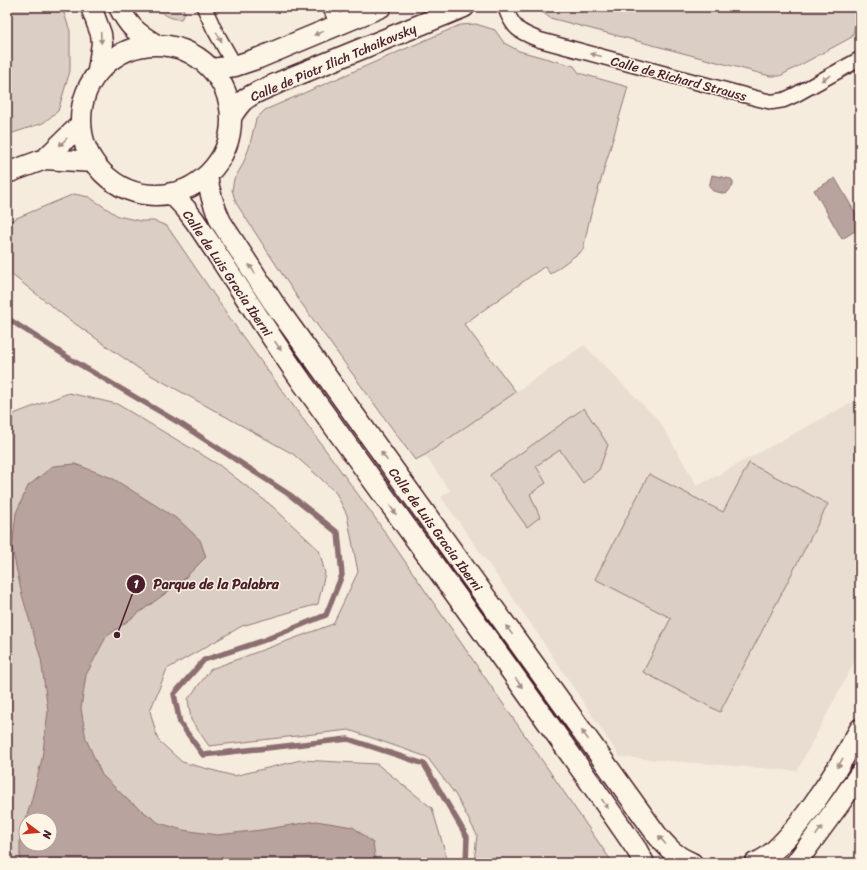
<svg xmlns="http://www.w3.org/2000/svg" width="867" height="870" font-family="Sriracha,sans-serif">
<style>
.built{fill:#e8ddd0}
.green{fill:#dbcec4;stroke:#927678;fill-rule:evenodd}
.water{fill:#b8a39e;stroke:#8c6e70;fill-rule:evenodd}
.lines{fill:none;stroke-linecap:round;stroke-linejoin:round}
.stream{stroke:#8c6e70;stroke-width:5.5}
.street-casing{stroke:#4a1f2b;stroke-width:17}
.secondary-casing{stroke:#4a1f2b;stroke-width:23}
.street{stroke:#fcf5e5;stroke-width:14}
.secondary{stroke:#fcf5e5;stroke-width:20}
.oneway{fill:#a38a88}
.labels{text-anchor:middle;stroke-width:3;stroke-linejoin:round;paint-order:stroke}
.street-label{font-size:13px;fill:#4a1f2b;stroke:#fcf5e5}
.leader{fill:none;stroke:#4a1f2b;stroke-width:1.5}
.callout-dot{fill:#4a1f2b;stroke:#fcf5e5;stroke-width:1.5}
.mark-label{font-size:12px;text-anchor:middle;font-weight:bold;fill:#fff}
.callout-label{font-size:14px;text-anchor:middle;font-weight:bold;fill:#4a1f2b;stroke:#fcf5e5;stroke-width:3;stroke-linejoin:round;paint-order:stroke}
</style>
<rect width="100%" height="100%" fill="#f5ecde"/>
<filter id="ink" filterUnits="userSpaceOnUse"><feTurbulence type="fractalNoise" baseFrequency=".025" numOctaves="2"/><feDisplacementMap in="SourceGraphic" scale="8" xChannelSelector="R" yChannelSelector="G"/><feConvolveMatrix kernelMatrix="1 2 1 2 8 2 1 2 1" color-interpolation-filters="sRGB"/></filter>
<g filter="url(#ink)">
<path class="built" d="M584,345L660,422L697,486L860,398V651L797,771L620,757L529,621L441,497L450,491L425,455Z"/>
<path class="green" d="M7,7H62L70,31V71L58,111L43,123L7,135Z
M154,7H182L185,13L181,19C171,20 162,13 154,7Z
M538,7H860V9L852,37L780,76H770L550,18L542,12Z
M476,24L495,30L504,43L519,51L574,66L579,73L628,87L589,221L583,250L550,274L545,266L464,324L516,392L425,455L415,460L299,300L236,203L232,190L234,179L242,166L249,148L256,119L265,110L460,25Z
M74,194L89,197L118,216L140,221H154L167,226L238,330L373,515L610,859L612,863H474L477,835L455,794L427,757L349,730L209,746L191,720L188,699L211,669L333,624L358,572L347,515L336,493L318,476L293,454L138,368L67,318L7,271V222Z
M69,393L117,404L219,465L272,506L319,550L325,573L318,604L242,626L167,669L150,711L158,740L182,762L234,776L301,760L377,764L432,808L448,862V863H7V419L16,413ZM26,820H50V844H26Z
M584,408L608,445L599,470L583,483L560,450L536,466L546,483L530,494L540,517L527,527L490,475Z
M749,463L828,504L720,712L643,672L671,618L595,579L649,474L723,512Z"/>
<path class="water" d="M712,175L731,179L733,181V186L726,194L713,191L709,187Z
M835,178L860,221V228L842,239L814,190Z
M75,464L112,478L179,520L200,540L206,557L181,582L106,637L86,675L81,708L86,739L102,775L129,801L159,823L183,830L217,835L261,830L316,821L353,827L373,843L376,863H20V839L31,802L42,759L48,711L41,659L22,595L12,548L16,513L28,486L53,466ZM26,820H50V844H26Z"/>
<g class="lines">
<path class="stream" d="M7,318L72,360L181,424L290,495L338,533L342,575L326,615L262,641L204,660L174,694L180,723L203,755L348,739L424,764L467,837L466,863"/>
<g class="street-casing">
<path id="street" d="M204,7L214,29L235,66
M330,7L338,26
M505,7C513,29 519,32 540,40L759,99L772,102L784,100L795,95L860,59"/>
</g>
<g class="secondary-casing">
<path id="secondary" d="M91,7L101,34L102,43L98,71
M119,7C129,27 137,33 155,44
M81 120a75 75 0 1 1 150 0a75 75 0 1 1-150 0Z
M212,69L235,66L259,58L381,7
M231,117C235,111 238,106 243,101C253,92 268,88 280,82L464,7
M45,159L94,162
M7,173L45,159L81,124
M207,175C209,191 214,207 221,222L273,302L657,835C668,848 676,857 692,863
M171,193L186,209L195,221C231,274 265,329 302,382C413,538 529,692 637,850L644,863
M755,863C788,852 843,761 860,729
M796,863L840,803L860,774"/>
</g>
<use href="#street" class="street"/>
<use href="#secondary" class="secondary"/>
</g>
<defs><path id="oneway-solid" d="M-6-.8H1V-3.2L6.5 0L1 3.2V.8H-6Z"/></defs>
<g class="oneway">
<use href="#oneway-solid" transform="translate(319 33) rotate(157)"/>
<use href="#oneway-solid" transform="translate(219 37) rotate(61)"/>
<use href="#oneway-solid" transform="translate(101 38) rotate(87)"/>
<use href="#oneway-solid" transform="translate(596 55) rotate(-165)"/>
<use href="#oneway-solid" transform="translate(826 78) rotate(151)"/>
<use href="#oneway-solid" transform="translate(63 142) rotate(135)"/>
<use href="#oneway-solid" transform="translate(252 269) rotate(-123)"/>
<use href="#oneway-solid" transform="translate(278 346) rotate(56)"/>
<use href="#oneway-solid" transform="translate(384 456) rotate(-126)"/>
<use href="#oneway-solid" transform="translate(393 510) rotate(54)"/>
<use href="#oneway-solid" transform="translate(509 630) rotate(-126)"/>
<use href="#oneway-solid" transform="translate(519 683) rotate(54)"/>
<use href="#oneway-solid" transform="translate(585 735) rotate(-126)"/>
<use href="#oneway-solid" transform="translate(840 763) rotate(121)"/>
<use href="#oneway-solid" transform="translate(605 804) rotate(56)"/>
<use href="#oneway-solid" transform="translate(819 831) rotate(-54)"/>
<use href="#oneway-solid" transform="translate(662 840) rotate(-130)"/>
</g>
</g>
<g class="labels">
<g class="street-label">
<text transform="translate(333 62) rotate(-23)" y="5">Calle de Piotr Ilich Tchaikovsky</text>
<text transform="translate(679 78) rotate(15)" y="5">Calle de Richard Strauss</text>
<text transform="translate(228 273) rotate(56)" y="5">Calle de Luis Gracia Iberni</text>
<text transform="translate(436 529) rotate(54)" y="5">Calle de Luis Gracia Iberni</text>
</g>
</g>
<path class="leader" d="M117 635L136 584"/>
<g class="callout-dot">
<circle cx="117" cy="635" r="4"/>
<circle cx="136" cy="584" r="10"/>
</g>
<g class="mark-label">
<text x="136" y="588">1</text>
</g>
<g class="callout-label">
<text x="216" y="589">Parque de la Palabra</text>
</g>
<rect width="867" height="870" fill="none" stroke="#fcf5e5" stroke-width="24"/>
<rect x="12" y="12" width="843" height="846" fill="none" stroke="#4a1f2b" stroke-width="1.5" filter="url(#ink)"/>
<g transform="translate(38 832) rotate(106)"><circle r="19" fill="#fcf5e5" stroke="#b59f9b"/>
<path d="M0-3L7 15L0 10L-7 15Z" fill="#c8321e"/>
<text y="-6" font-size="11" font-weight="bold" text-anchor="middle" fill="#4a1f2b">N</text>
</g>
</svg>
